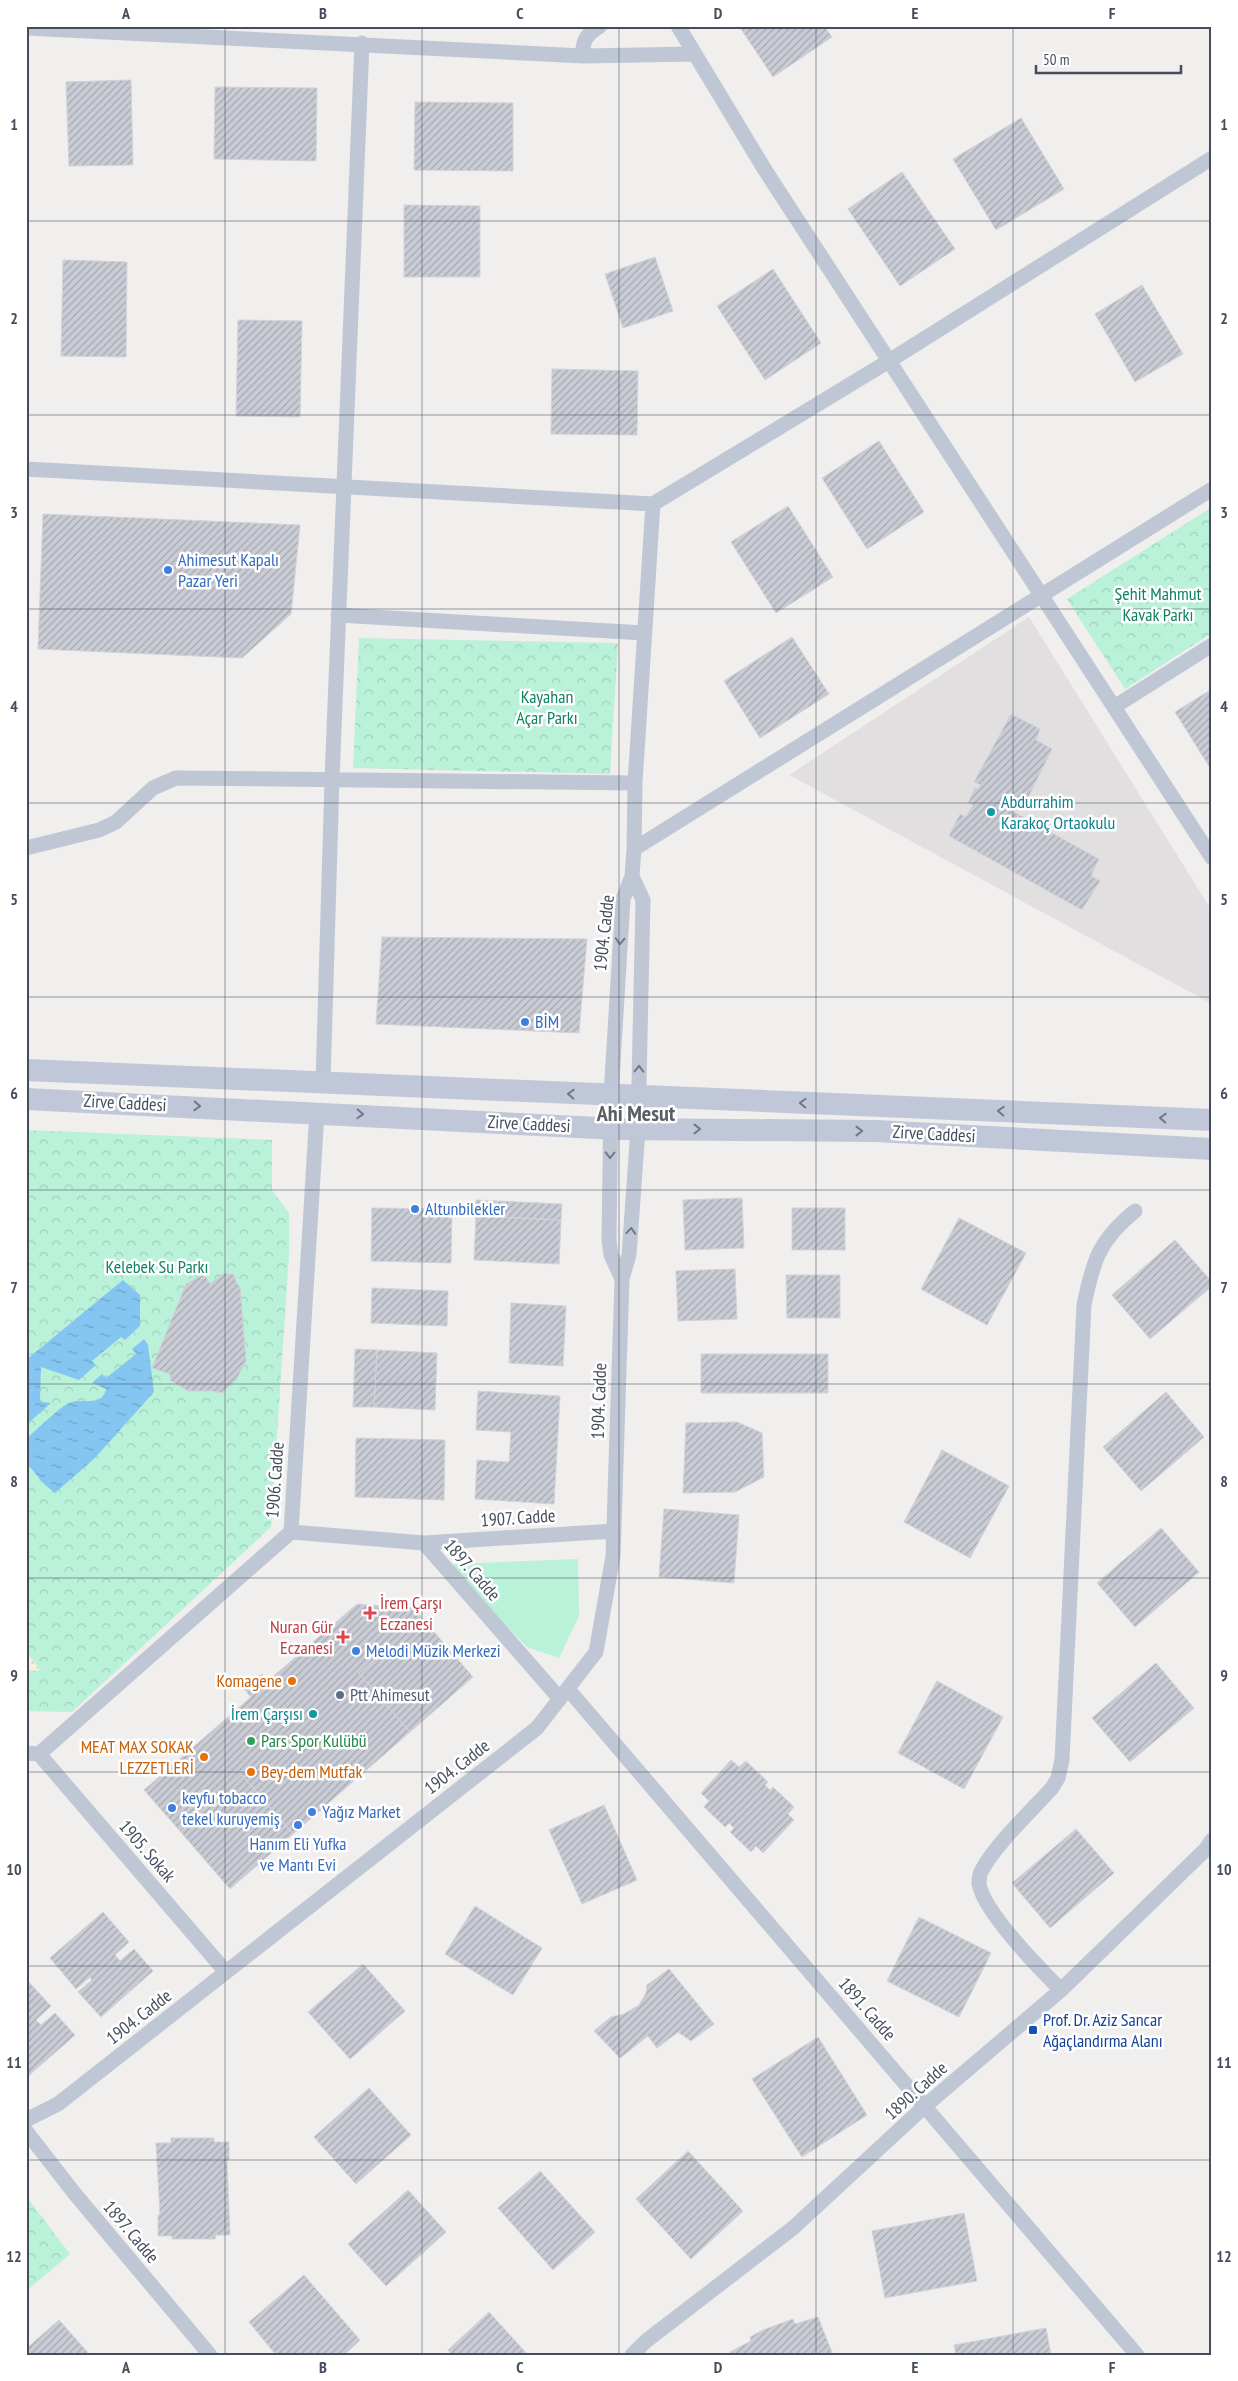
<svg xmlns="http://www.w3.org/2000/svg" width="1238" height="2381" font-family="'PT Sans Narrow',sans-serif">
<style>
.education{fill:#e2dfe0}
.grass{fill:#b9f1d9}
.forest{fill:url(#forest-crowns)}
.sand{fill:url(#sand-dots)}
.water{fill:url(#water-ripples)}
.building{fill:url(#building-hatch);stroke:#d2d2da}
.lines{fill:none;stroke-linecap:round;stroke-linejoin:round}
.minor{stroke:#c0c7d4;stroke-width:15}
.secondary{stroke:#bfc7d8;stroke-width:22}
.oneway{stroke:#707887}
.oneway2{stroke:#707888}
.grid{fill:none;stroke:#454d5d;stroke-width:1;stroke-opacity:0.55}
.shop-dot{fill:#3f7fe0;stroke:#fff;stroke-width:2}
.culture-dot{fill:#0f9aa8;stroke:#fff;stroke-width:2}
.health-dot{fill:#e0444e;stroke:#fff;stroke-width:2}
.food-dot{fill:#e8710a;stroke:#fff;stroke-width:2}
.service-dot{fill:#5c6f8a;stroke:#fff;stroke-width:2}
.leisure-dot{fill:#2e9e5b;stroke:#fff;stroke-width:2}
.transit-dot{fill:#1a4fb4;stroke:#fff;stroke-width:2}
.labels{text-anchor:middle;stroke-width:5;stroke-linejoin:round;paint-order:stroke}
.shop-label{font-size:18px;fill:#366cbe;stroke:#fff;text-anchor:start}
.park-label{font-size:18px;fill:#11825f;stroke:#fff}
.culture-label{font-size:18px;fill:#0d838f;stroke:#fff;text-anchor:start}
.street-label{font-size:18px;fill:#454d5d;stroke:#fff}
.health-label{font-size:18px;fill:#be3a42;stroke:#fff;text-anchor:start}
.food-label{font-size:18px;fill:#c56008;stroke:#fff;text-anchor:end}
.service-label{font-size:18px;fill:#4e5e75;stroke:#fff;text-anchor:start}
.leisure-label{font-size:18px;fill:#27864d;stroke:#fff;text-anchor:start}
.transit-label{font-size:18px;fill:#164399;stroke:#fff;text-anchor:start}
.district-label{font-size:22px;font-weight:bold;fill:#5a5d63;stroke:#fff}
.neatline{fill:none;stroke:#454d5d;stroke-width:2}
.grid-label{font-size:16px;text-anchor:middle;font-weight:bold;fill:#454d5d}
</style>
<defs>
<pattern id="forest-crowns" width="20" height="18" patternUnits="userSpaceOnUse" patternTransform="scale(1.25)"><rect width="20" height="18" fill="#b9f1d9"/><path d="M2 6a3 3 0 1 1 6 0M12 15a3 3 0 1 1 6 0" fill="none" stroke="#a0d0bd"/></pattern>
<pattern id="sand-dots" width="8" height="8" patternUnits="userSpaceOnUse" patternTransform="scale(1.25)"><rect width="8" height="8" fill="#f3f0dd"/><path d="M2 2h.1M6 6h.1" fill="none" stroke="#d2cfc0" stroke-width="1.8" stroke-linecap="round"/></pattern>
<pattern id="water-ripples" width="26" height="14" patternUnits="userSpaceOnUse" patternTransform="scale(1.25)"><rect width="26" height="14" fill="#84c6f1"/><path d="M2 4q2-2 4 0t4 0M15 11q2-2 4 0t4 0" fill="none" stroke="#6ea3c6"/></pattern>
<pattern id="building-hatch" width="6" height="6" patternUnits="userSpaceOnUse" patternTransform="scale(1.25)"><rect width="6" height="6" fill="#c9ccd4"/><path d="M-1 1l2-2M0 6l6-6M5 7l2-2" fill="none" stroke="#a5a8af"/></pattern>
</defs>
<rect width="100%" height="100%" fill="#f1eeee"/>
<path class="education" d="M497,26H563L557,29Z
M1029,617L1212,911V1004L789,775Z"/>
<path class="grass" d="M578,1559L579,1616L559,1658L527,1647L455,1574L453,1564Z"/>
<path class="forest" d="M1212,507V633L1125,689L1067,599Z
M359,638L618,643L610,774L353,768Z
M26,1130L272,1140V1190L289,1213V1255L271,1527L72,1712L26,1711Z
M26,2196L70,2254L26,2291Z"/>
<path class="sand" d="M26,1652L40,1669L38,1671L26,1670Z"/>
<path class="water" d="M123,1280L140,1295V1326L125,1340L121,1337L92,1361L96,1365L79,1380L41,1367L40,1399L42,1402L51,1403L26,1425V1360Z
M144,1339L148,1345L154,1392L95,1458L55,1493L43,1483L26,1462V1439C37,1430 57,1409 69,1403C81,1397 102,1408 106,1389L92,1383L102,1374L106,1378L136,1354L132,1349Z"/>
<path class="building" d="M739,26H824L832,37L773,77Z
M131,80L133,165L69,166L66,82Z
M215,87L317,88L316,161L214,159Z
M415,102L513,103V171L414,170Z
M1021,118L1064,189L996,230L953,159Z
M902,172L955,249L900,286L848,209Z
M404,205L480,206V277H404Z
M655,257L673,311L623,328L605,274Z
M63,260L127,262L126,357L61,356Z
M773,269L821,343L765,380L717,306Z
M1142,285L1183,354L1135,382L1095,314Z
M238,320L302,321L300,417L236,416Z
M552,369L638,371L637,435L551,434Z
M879,441L924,512L867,549L822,478Z
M788,506L833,577L776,613L731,542Z
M43,514L300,525L291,614L242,658L38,649Z
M792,637L829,694L760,738L724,681Z
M1212,689V771L1175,712Z
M1011,714L1040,729L1036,740L1052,749L1025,804L1015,800L1009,809L1099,859L1091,876L1100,881L1082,910L949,836L960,814L966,817L973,805L968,803L975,788L978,789L981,785L974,782Z
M382,937L587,939L579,1033L376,1024Z
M742,1198L744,1248L685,1250L683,1200Z
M476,1200L562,1204L561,1220L476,1216Z
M372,1208L452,1209L451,1263L371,1261Z
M792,1208H845V1250H792Z
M476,1216L561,1220L559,1264L474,1260Z
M959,1218L1026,1253L987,1325L921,1289Z
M1175,1240L1212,1282V1286L1150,1339L1112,1295Z
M735,1269L737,1319L678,1321L676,1271Z
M225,1273L234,1275L237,1284L240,1286L246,1361L236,1380L222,1393L212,1391H188L170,1380V1374L152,1368L186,1284L204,1274L210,1284Z
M786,1275H840V1318H787Z
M372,1288L448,1291L447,1326L371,1323Z
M511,1303L566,1306L563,1366L509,1363Z
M355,1349L377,1350L374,1407H353Z
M377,1350L437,1353L435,1410L374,1407Z
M701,1354H828V1393H701Z
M478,1391L560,1396L554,1504L475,1499L477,1460L509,1462L511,1432L476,1430Z
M1166,1392L1204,1437L1141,1491L1103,1447Z
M737,1422L762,1433L764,1477L735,1492L683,1493L686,1423Z
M356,1438L445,1440L444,1500L355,1497Z
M942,1450L1009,1486L970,1558L904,1522Z
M664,1509L739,1515L734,1583L659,1577Z
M1161,1528L1199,1572L1135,1627L1097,1583Z
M357,1604L413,1608L422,1618L359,1673L410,1732L293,1834L242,1775L179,1830L144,1790L251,1697L244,1689L262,1674L268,1681Z
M422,1618L473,1677L410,1732L359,1673Z
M1156,1663L1194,1708L1130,1762L1092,1718Z
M937,1681L1003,1717L964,1789L898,1753Z
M731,1760L739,1767L746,1761L768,1782L765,1785L770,1790L773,1787L794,1807L788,1814L794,1820L763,1853L756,1846L751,1852L730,1832L734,1828L729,1823L725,1827L704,1807L709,1801L701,1793Z
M242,1775L293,1834L230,1889L179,1830Z
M604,1805L637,1880L582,1904L549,1830Z
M1076,1829L1114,1873L1050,1928L1012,1883Z
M475,1906L542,1948L513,1995L445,1954Z
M103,1912L129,1942L115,1955L120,1961L134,1949L153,1971L101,2017L78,1992L92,1980L90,1977L76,1989L50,1958Z
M919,1917L991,1953L959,2017L887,1981Z
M363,1964L405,2011L350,2059L308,2012Z
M669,1969L714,2024L691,2041L678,2032L657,2048L648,2036L620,2058L594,2031L611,2017L624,2014L639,2005L646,1993L647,1985Z
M26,1979L51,2006L36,2020L41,2025L55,2013L75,2035L26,2078Z
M818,2037L867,2115L802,2157L752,2079Z
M369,2088L411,2135L356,2184L314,2137Z
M171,2138H214V2142H229V2160H227L230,2235H216L215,2239H172V2236H158V2215H160L156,2143H171Z
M688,2151L743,2211L691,2259L636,2199Z
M540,2171L595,2232L553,2270L498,2208Z
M408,2190L446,2232L386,2286L348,2244Z
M964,2213L977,2281L885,2298L872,2231Z
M304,2275L360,2340L344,2355H276L249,2322Z
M489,2312L528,2355H452L448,2350Z
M818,2317L833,2355H731L730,2352L751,2341L750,2337L763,2330L793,2319L795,2324Z
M59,2320L90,2355H26V2349Z
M1046,2328L1051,2355H956L954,2345Z"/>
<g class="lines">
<path class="minor" d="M678,26L765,170L1212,858
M26,28L583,56L694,54
M583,56C582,40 587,34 600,26
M26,469L653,504L889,361L1212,158
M338,615L644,633
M1114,707L1212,645
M26,848L99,830L116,822L153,788L176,778L635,783
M634,849L1212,489
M323,1082L332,779L362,43
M622,1279L611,1255L609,1240L611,1096L623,899L632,876L634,849L635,783L653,504
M291,1532L424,1543L560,1699
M424,1543L614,1531
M568,1689L1137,2355
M26,1753L39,1754L291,1532L317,1112
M39,1754L226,1972
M1061,1990C1040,1969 984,1912 979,1884C979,1880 980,1873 982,1870C994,1846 1033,1809 1052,1788L1058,1778L1062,1760L1084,1305C1093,1261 1099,1240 1135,1211
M26,2120L58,2104L537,1728L596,1652L613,1556L622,1279L629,1255L638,1129L643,900L632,876
M26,2131L75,2194L210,2355
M632,2355L646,2341L793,2228L925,2106L1061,1990L1206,1849L1212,1840"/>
<path class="secondary" d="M26,1070L1212,1120
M26,1099L617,1129L876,1131L1212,1149"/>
</g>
<defs><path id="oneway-chevron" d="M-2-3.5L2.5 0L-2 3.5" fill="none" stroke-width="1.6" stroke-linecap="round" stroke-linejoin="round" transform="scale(1.25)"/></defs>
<g class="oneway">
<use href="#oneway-chevron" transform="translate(620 941) rotate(93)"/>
<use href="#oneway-chevron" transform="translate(639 1069) rotate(-89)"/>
<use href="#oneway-chevron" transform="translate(610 1155) rotate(91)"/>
<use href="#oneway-chevron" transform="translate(631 1231) rotate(-86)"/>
</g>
<g class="oneway2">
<use href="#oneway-chevron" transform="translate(571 1094) rotate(-177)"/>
<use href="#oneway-chevron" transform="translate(803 1103) rotate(-178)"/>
<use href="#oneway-chevron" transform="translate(197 1106) rotate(3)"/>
<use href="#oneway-chevron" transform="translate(1001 1111) rotate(-177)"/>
<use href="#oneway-chevron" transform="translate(360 1114) rotate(3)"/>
<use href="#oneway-chevron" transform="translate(1163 1118) rotate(-177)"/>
<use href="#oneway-chevron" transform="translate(697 1129)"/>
<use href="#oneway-chevron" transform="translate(859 1131)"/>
</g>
<path class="grid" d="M225,26V2355M422,26V2355M619,26V2355M816,26V2355M1013,26V2355M26,221H1212M26,415H1212M26,609H1212M26,803H1212M26,997H1212M26,1190H1212M26,1384H1212M26,1578H1212M26,1772H1212M26,1966H1212M26,2160H1212"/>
<g class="shop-dot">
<circle cx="168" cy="570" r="5"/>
<circle cx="525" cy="1022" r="5"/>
<circle cx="415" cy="1209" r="5"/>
<circle cx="356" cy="1651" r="5"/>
<circle cx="172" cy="1808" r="5"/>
<circle cx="312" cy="1812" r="5"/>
<circle cx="298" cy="1825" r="5"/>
</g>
<g class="culture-dot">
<circle cx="991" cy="812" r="5"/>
<circle cx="313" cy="1714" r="5"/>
</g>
<g class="health-dot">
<path d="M367.5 1605.5h5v5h5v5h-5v5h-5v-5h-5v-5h5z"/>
<path d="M340.5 1629.5h5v5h5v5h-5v5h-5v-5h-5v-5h5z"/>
</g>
<g class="food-dot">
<circle cx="292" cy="1681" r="5"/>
<circle cx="204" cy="1757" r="5"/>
<circle cx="251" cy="1772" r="5"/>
</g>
<circle class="service-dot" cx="340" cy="1695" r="5"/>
<circle class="leisure-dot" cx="251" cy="1741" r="5"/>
<rect class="transit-dot" x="1028" y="2025" width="10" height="10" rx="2.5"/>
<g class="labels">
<g class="shop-label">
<text x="178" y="566">Ahimesut Kapalı<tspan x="178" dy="21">Pazar Yeri</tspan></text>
<text x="535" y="1028">BİM</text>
<text x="425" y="1215">Altunbilekler</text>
<text x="366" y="1657">Melodi Müzik Merkezi</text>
<text x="182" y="1804">keyfu tobacco<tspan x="182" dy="21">tekel kuruyemiş</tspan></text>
<text x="322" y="1818">Yağız Market</text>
<text x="298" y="1850" text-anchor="middle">Hanım Eli Yufka<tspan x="298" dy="21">ve Mantı Evi</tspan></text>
</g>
<g class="park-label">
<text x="1158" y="600">Şehit Mahmut<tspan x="1158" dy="21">Kavak Parkı</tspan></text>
<text x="547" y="703">Kayahan<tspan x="547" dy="21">Açar Parkı</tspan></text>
<text x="157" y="1273">Kelebek Su Parkı</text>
</g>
<g class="culture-label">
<text x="1001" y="808">Abdurrahim<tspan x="1001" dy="21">Karakoç Ortaokulu</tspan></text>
<text x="303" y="1720" text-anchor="end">İrem Çarşısı</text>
</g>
<g class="street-label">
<text transform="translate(604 933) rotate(-84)" y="6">1904. Cadde</text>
<text transform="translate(125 1103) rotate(3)" y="6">Zirve Caddesi</text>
<text transform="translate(529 1124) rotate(3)" y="6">Zirve Caddesi</text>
<text transform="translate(934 1134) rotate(3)" y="6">Zirve Caddesi</text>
<text transform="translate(599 1401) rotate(-88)" y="6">1904. Cadde</text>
<text transform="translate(275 1480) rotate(-86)" y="6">1906. Cadde</text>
<text transform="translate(518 1518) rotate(-4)" y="6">1907. Cadde</text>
<text transform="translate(472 1570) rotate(49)" y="6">1897. Cadde</text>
<text transform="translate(457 1767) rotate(-38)" y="6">1904. Cadde</text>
<text transform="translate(147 1851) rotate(49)" y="6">1905. Sokak</text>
<text transform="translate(867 2009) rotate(49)" y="6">1891. Cadde</text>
<text transform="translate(139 2017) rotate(-38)" y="6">1904. Cadde</text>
<text transform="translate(916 2091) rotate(-42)" y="6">1890. Cadde</text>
<text transform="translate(131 2232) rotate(50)" y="6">1897. Cadde</text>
</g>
<g class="health-label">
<text x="380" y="1609">İrem Çarşı<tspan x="380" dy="21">Eczanesi</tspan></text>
<text x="333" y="1633" text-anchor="end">Nuran Gür<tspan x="333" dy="21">Eczanesi</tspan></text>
</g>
<g class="food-label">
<text x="282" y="1687">Komagene</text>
<text x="194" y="1753">MEAT MAX SOKAK<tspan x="194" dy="21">LEZZETLERİ</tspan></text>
<text x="261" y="1778" text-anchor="start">Bey-dem Mutfak</text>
</g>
<g class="service-label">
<text x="350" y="1701">Ptt Ahimesut</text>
</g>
<g class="leisure-label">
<text x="261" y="1747">Pars Spor Kulübü</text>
</g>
<g class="transit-label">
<text x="1043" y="2026">Prof. Dr. Aziz Sancar<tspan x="1043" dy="21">Ağaçlandırma Alanı</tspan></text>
</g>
<g class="district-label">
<text x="636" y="1121">Ahi Mesut</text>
</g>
</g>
<rect width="1238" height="2381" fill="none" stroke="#ffffff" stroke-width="55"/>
<path d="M1036 65v8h145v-8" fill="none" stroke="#454d5d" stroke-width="2.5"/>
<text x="1043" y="65" font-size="15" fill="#454d5d" stroke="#ffffff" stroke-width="4" paint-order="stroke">50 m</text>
<rect x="28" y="28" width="1182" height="2326" class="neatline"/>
<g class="grid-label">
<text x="126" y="19">A</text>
<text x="323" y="19">B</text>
<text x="520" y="19">C</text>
<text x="718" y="19">D</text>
<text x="915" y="19">E</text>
<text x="1112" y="19">F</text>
<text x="14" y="130">1</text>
<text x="1224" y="130">1</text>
<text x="14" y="324">2</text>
<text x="1224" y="324">2</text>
<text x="14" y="518">3</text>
<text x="1224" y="518">3</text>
<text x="14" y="712">4</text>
<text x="1224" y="712">4</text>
<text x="14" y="905">5</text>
<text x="1224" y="905">5</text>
<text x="14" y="1099">6</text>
<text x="1224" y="1099">6</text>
<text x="14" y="1293">7</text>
<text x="1224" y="1293">7</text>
<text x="14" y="1487">8</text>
<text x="1224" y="1487">8</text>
<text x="14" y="1681">9</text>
<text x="1224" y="1681">9</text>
<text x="14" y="1875">10</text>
<text x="1224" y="1875">10</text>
<text x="14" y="2068">11</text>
<text x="1224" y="2068">11</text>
<text x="14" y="2262">12</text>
<text x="1224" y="2262">12</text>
<text x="126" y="2373">A</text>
<text x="323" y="2373">B</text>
<text x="520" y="2373">C</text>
<text x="718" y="2373">D</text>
<text x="915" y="2373">E</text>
<text x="1112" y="2373">F</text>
</g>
</svg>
